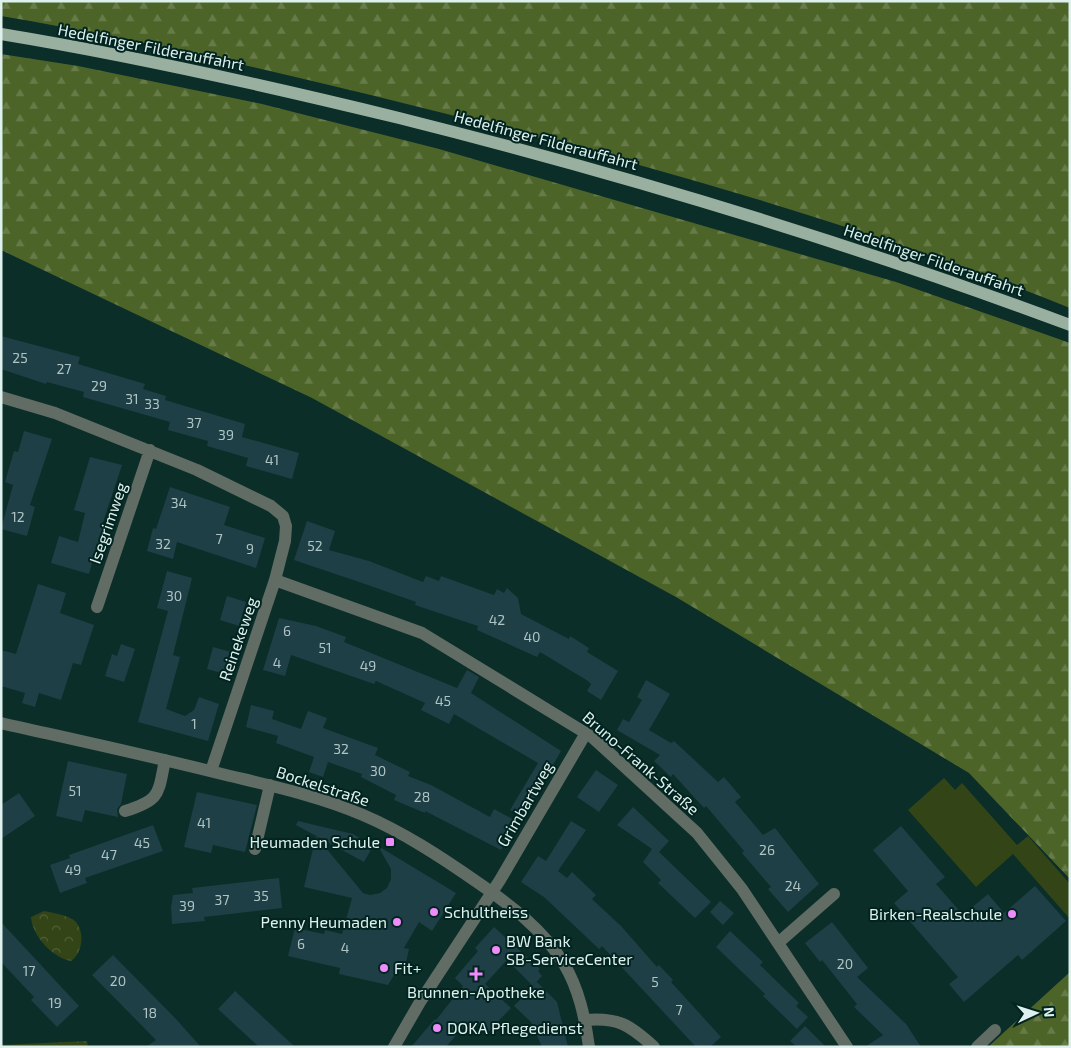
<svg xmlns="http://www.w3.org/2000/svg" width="1071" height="1048" font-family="'Exo 2',sans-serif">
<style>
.forest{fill:url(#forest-firs)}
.park{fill:url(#park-crowns)}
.pitch{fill:#334517}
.building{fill:#1e3f45}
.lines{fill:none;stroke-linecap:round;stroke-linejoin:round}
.minor{stroke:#616c64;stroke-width:12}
.major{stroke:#99b0a0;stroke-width:12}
.poi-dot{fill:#ed8cfa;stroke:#022420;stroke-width:2}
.labels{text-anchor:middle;stroke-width:4;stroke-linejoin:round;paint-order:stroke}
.number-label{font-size:14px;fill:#afc4c4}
.street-label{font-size:16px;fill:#dff1ee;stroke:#022420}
.poi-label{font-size:16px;fill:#dff1ee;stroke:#022420;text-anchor:start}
</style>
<defs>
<pattern id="forest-firs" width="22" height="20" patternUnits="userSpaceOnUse" patternTransform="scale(1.25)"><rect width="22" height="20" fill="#4d6429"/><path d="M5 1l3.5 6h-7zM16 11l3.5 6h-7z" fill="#667b48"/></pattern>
<pattern id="park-crowns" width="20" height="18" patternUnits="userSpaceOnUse" patternTransform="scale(1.25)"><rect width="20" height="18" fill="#334517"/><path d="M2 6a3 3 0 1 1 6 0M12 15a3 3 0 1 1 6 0" fill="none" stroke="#506039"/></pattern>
</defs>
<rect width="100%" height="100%" fill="#0b2e29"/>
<path class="forest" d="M1,1H1070V308C884,233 684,175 491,125C329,84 166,44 1,16Z
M1,54L78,66L262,104L439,149L896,282L1070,343V879L969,773L676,597L312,398L1,250Z
M1070,972V1047H988Z"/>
<path class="park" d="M44,911C53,913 68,915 75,921C85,931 83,953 71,961C53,958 32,936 31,917Z
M87,1041L88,1047H1V1045Z"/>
<path class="pitch" d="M944,778L955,790L962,783L1017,845L1028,836L1070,884V919L1013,854L976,887L908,810Z"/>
<path class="building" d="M1,336L80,357L78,364L145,384L143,389L166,396L165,400L245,424L242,437L299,453L292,479L246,466L248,458L207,446L208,441L168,430L170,422L83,397L84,392L47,382L46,384L1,369Z
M24,431L52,439L30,505L35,507L27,536L1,529L13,485L5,482L14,451L18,452Z
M90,457L122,465L102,525L108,527L100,546L97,545L89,574L51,563L59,536L78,542L85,513L74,510Z
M170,487L230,507L224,525L265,538L256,568L177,542L173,559L147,551L153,528L156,529Z
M307,521L335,531L329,550L369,561L423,582L426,576L439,581L441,576L494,595L497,589L504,593L507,588L518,598L521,614L569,639L570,636L589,648L587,652L618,671L601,700L587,691L591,684L588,681L540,652L537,657L477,630L478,626L415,605L416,602L368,585L294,560Z
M167,571L192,578L173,655L180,657L166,709L185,716L194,710L199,697L219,704L208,741L138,722L168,611L157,608Z
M38,584L66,593L60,613L94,625L81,665L73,663L61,700L39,693L35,707L22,703L25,693L1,686V650L16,654Z
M227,596L246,602L239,626L220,620Z
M279,618L316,626L346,637L344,642L457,688L467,670L479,677L471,693L561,751L523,818L510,810L538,763L454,714L449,724L421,710L425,703L376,681L374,684L291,655L285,676L263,670Z
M121,644L135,649L124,682L105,676L112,654L117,656Z
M213,647L231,652L225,674L207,669Z
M646,680L670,694L649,730L671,743L674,741L718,782L724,777L741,797L735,802L763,835L775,828L819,884L788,912L768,889L771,887L742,853L744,851L706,806L704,808L673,774L671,777L654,761L660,755L617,730L623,719L629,722L642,700L637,697Z
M251,705L274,711L272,719L301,729L308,711L327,718L323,728L378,748L375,755L410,772L408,776L431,785L490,817L494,809L516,821L501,850L425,811V813L394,800L396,795L361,777L362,774L328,762L323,777L309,772L314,757L276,743L278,736L246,727Z
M68,761L127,774L121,804L117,809L118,817L85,810L82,822L56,816Z
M596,770L618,785L599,812L577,797Z
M197,792L257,805L245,852L213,845L211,853L184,847Z
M19,793L35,816L1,839V805Z
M633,807L669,841L659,852L711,902L695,918L658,883L661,880L643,862L652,849L617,825Z
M298,821L353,834L373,846L364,862L296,825Z
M571,821L586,830L558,871L567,878L572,872L596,895L592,899L621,926L657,967L659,965L673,980L671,982L721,1037L710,1047H696L602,946L599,949L544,897L521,882L538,856L546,861Z
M153,825L163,851L85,878L87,883L60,893L50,865L70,858L69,855Z
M901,826L945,877L936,884L963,915L988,894L1004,913L1035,886L1066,921L1022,960L1018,955L964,1002L949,984L958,977L894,903L908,891L873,850Z
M316,836L363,893L370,895L380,893L387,888L391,879V869L378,846L456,893L432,931L419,922L404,948L409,949L404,971L397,970L388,985L339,974L340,968L288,956L295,928L324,934L325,930L342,934L352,898L304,887Z
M279,878L282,908L204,917L205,921L172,924L171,907L173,895L193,893L192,888Z
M720,901L734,913L723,925L710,912Z
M1,922L79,1006L57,1027L31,1000L34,997L1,962Z
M832,922L868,968L857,977L906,1024L921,1047H865L883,1035L854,1007L857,1004L822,960L820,962L805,943Z
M494,927L540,969L538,971L542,976L533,986L507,960L485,984L511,1008L487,1033L473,1021L468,1028L465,1025L446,1047H411L435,1019L436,1020L463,986L455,978L478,951L475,948Z
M730,931L763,962L760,965L799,1003L796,1006L808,1017L797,1029L763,996L765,994L716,947Z
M113,955L176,1019L201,1047H146L156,1040L92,975Z
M537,982L557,1002L568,1047H542L531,1022L514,1006Z
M235,991L267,1021L295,1047H259L218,1009Z
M805,1026L826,1047H797L790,1041Z"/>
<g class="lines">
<path class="minor" d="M1,397L55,413L197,470L271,506L283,516L286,526L285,541L275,580L211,771
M275,580L422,633L592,737L697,833L742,889L847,1047
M97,607L150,450
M1,723C76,740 151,756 226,775C272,786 319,796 363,815C403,832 441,857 477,882C509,904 544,930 564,964C579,989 585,1018 589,1047
M125,811C161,800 158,794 165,760
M255,849L270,785
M778,943L834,894
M585,1020C618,1017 630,1025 654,1047
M394,1047L420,1002L500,880L586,733
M977,1047L995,1030"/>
<path class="major" d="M1,34C135,56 268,86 399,118C626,175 851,243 1070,325"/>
</g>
<g class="poi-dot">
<rect x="385" y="837" width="10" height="10" rx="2.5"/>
<circle cx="434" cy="912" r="5"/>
<circle cx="1012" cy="914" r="5"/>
<circle cx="397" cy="922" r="5"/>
<circle cx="496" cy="950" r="5"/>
<circle cx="384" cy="968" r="5"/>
<path d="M473.5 966.5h5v5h5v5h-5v5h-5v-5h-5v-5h5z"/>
<circle cx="437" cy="1028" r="5"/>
</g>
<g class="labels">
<g class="number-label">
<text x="20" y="363">25</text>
<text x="64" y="374">27</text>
<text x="99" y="391">29</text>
<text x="132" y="404">31</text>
<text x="152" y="409">33</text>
<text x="194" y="428">37</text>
<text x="226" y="440">39</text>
<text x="272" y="465">41</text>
<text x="179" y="508">34</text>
<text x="18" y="522">12</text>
<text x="219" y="544">7</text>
<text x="163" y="549">32</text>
<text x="315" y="551">52</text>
<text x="250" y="554">9</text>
<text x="174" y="601">30</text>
<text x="497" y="625">42</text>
<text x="287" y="636">6</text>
<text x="532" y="642">40</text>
<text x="325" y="653">51</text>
<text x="277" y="668">4</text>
<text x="368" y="671">49</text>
<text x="443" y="706">45</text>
<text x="194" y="729">1</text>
<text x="341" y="754">32</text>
<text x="378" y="776">30</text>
<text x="75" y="796">51</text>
<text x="422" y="802">28</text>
<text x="204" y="828">41</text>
<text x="142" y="848">45</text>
<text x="767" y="855">26</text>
<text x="109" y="860">47</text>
<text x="73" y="875">49</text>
<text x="793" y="891">24</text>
<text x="261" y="901">35</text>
<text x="222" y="905">37</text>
<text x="187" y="911">39</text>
<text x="301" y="949">6</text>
<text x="345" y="953">4</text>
<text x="845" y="969">20</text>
<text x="29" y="976">17</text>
<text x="118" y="986">20</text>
<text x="655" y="987">5</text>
<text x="55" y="1008">19</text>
<text x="679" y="1015">7</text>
<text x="150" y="1018">18</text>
</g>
<g class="street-label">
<text transform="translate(151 47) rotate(11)" y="6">Hedelfinger Filderauffahrt</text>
<text transform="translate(546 140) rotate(15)" y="6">Hedelfinger Filderauffahrt</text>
<text transform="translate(934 260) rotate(19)" y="6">Hedelfinger Filderauffahrt</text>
<text transform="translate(108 523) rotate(-71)" y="6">Isegrimweg</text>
<text transform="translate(238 639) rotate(-71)" y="6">Reinekeweg</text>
<text transform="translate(641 763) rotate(41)" y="6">Bruno-Frank-Straße</text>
<text transform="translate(323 786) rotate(18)" y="6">Bockelstraße</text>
<text transform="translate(525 804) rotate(-60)" y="6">Grimbartweg</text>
</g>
<g class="poi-label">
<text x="380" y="848" text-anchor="end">Heumaden Schule</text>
<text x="444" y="918">Schultheiss</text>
<text x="1002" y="920" text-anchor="end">Birken-Realschule</text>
<text x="387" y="928" text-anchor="end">Penny Heumaden</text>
<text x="506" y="947">BW Bank<tspan x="506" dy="18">SB-ServiceCenter</tspan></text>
<text x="394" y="974">Fit+</text>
<text x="476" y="998" text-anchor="middle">Brunnen-Apotheke</text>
<text x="447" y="1034">DOKA Pflegedienst</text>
</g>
</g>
<rect width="1071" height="1048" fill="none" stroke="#dff1ee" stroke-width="5"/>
<g transform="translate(1036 1013) rotate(86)" stroke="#022420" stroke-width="4" paint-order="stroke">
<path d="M0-4L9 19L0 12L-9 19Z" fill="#dff1ee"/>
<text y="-8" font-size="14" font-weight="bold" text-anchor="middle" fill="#dff1ee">N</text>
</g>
</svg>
